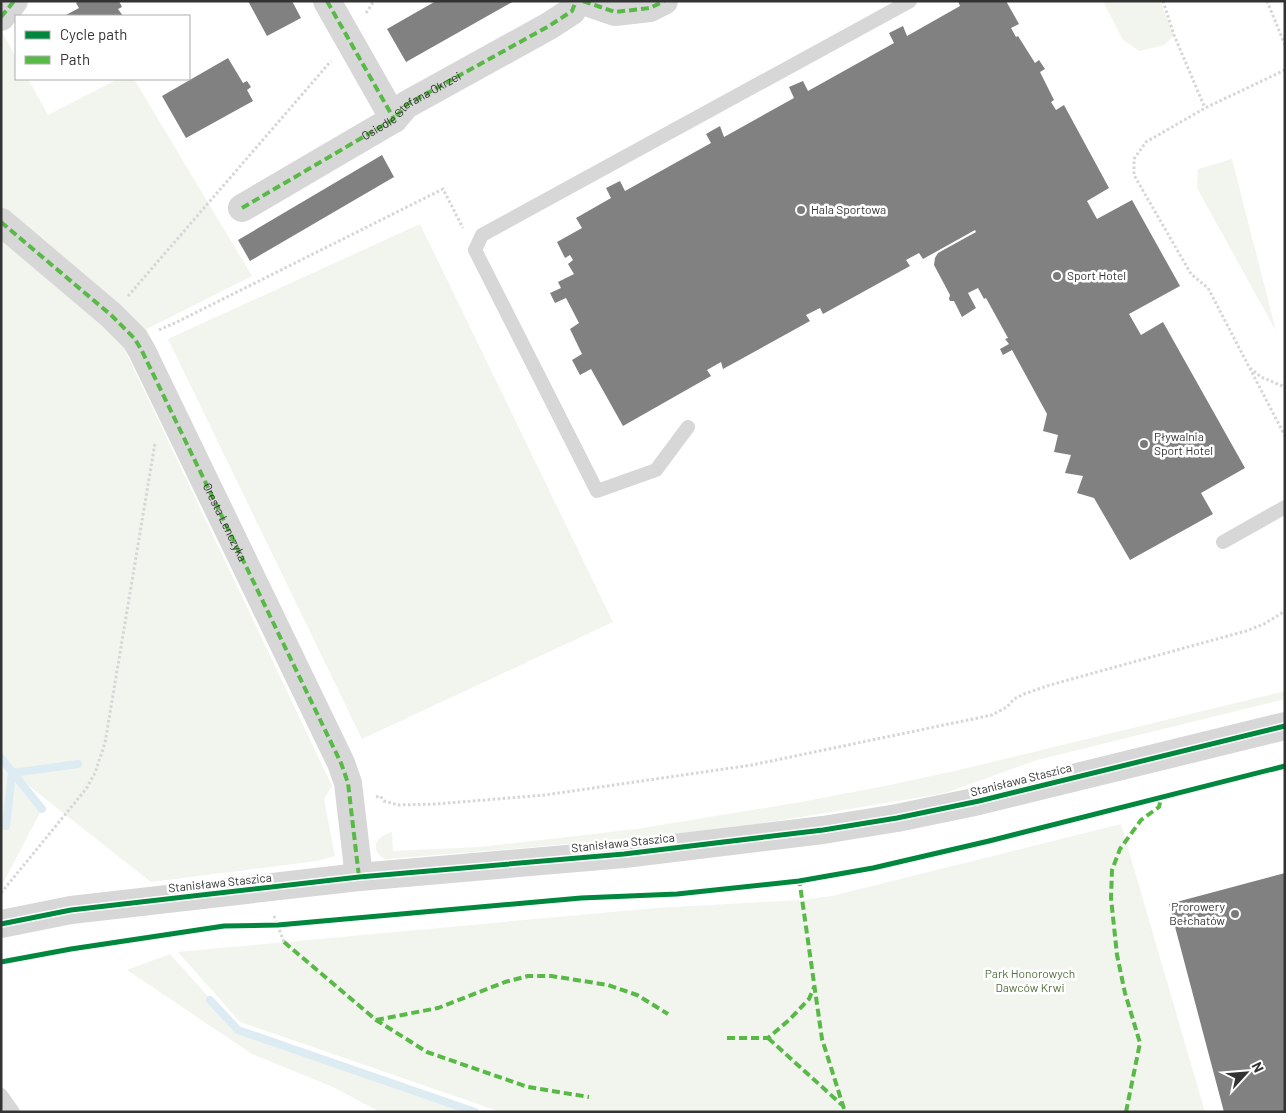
<svg xmlns="http://www.w3.org/2000/svg" width="1286" height="1113" font-family="Barlow,sans-serif">
<style>
.green{fill:#f1f5ed}
.lines{fill:none;stroke-linecap:round;stroke-linejoin:round}
.stream{stroke:#ddebf3;stroke-width:8}
.building{fill:#818181}
.path{stroke:#d6d6d6;stroke-width:3;stroke-dasharray:2.5 2.5;stroke-linecap:butt}
.service{stroke:#d7d7d7;stroke-width:14}
.minor{stroke:#d7d7d7;stroke-width:28}
.tertiary{stroke:#d7d7d7;stroke-width:28}
.quiet{stroke:#58b947;stroke-width:4;stroke-dasharray:8 4;stroke-linecap:butt}
.cycleway-casing{stroke:#fff;stroke-width:8}
.cycleway{stroke:#00873e;stroke-width:5}
.poi-dot{fill:#7a7a7a;stroke:#fff;stroke-width:2}
.labels{text-anchor:middle;stroke-width:5;stroke-linejoin:round;paint-order:stroke}
.street-label{font-size:12px;fill:#333;stroke:#fff}
.poi-label{font-size:12px;fill:#333;stroke:#fff;text-anchor:start}
.park-label{font-size:12px;fill:#56703f;stroke:#fff}
</style>
<rect width="100%" height="100%" fill="#fff"/>
<path class="green" d="M1103,1H1160L1174,35L1165,45L1139,51L1123,40Z
M1,30L16,57V79H28L48,115L118,79H134L252,276L121,342L332,786L324,799L335,856L317,861L151,882L15,775L42,809L1,887Z
M1232,159L1276,331L1197,188L1198,169Z
M420,224L613,622L362,739L168,339Z
M1285,691V699L1037,760L948,792L934,795L764,823L674,834L524,848L386,859C377,856 371,845 381,837C383,835 388,833 392,832L393,851L480,847L637,829L801,802L890,785L959,770Z
M1121,824L1205,1112H501L240,1022L178,952L656,908L802,900L832,896Z
M170,954L238,1030L475,1112H380L333,1087L252,1054L127,970Z"/>
<g class="lines">
<path class="stream" d="M1,758L42,809
M6,826L12,773L78,764
M210,1000L238,1030L475,1112"/>
</g>
<path class="building" d="M79,1H119L122,7L118,9L123,16H64L79,8L76,3Z
M248,1H292L301,18L267,36Z
M436,1H514L406,62L387,29Z
M958,1H1006L1019,24L1011,28L1016,37L1018,36L1035,63L1039,60L1045,69L1040,72L1054,100L1051,102L1056,110L1064,105L1109,188L1087,201L1097,219L1132,200L1180,286L1129,314L1141,335L1163,322L1245,468L1201,493L1213,514L1130,560L1094,498L1077,493L1083,476L1065,473L1071,455L1054,452L1058,435L1043,431L1047,414L1012,350L1003,355L1000,349L1009,344L1005,339L1008,338L986,298L984,299L978,288L968,293L976,308L962,317L954,301H950L949,299L950,295L934,265L935,258L938,253L976,232L975,230L923,259L919,253L906,260L910,266L823,314L820,308L806,315L810,321L723,369L721,362L707,370L711,376L623,426L591,369L580,375L572,360L582,354L570,329L579,323L566,298L555,303L550,293L561,288L558,282L574,274L568,264L573,260L570,255L565,258L557,242L582,228L576,218L611,198L606,188L620,181L625,191L711,143L706,134L720,126L724,137L794,98L789,87L803,81L808,91L894,43L889,33L903,26L907,36L960,6Z
M228,58L243,83L247,81L251,87L247,90L253,101L186,138L162,96Z
M382,155L394,177L250,261L238,240Z
M1285,873V1112H1224L1169,904Z"/>
<g class="lines">
<path class="path" d="M1163,1L1174,35L1205,108
M1267,1L1285,45
M366,13L374,1
M1285,70L1205,108L1146,142L1134,159V175L1191,274L1208,288L1285,436
M128,296L331,61
M159,330L177,322L443,189L463,228
M1250,368L1261,377L1285,387
M376,797L380,796L384,801L398,805L436,804L545,795L752,765L992,715L1007,707L1014,699L1024,694L1050,685L1246,631L1264,624L1285,611
M1,893L86,789L95,773L105,743L155,443
M274,916L284,942"/>
<path class="service" d="M688,427L656,470L597,491L475,250L482,235L910,1
M1223,542L1285,507
M1,1095L13,1112"/>
<g class="minor">
<path d="M327,1L394,119"/>
<path d="M583,1L615,12L650,8L664,1"/>
<path d="M1,17L14,1"/>
<path id="s1" d="M242,208L394,119L406,105L549,26L572,11L576,1"/>
<path d="M1,222L111,315L135,339L142,351L341,763L348,783L359,877"/>
</g>
<path class="tertiary" d="M1,924L71,910L359,877L624,854L823,830L897,818L979,801L1285,726"/>
<g class="quiet">
<path d="M327,1L394,119"/>
<path d="M583,1L615,12L650,8L664,1"/>
<path d="M1,17L14,1"/>
<path d="M242,208L394,119L406,105L549,26L572,11L576,1"/>
<path id="s2" d="M1,222L111,315L135,339L142,351L341,763L348,783L359,877"/>
<path d="M799,878L822,1039L845,1112"/>
<path d="M284,942L376,1020L427,1052L528,1087L589,1097"/>
<path d="M376,1020L438,1008L505,982L528,976H551L608,985L637,995L668,1014"/>
<path d="M727,1038H768L789,1020L809,999L814,987"/>
<path d="M768,1038L842,1105"/>
<path d="M1126,1112L1140,1043L1125,993L1117,955L1111,898L1112,870L1120,849L1141,820L1159,807L1162,794"/>
</g>
<g class="cycleway-casing">
<path id="cycleway" d="M1,924L71,910L359,877L624,854L823,830L897,818L979,801L1285,726
M1,962L71,949L224,926L278,925L581,898L677,894L799,881L873,868L989,841L1285,766"/>
</g>
<use href="#cycleway" class="cycleway"/>
</g>
<g class="poi-dot">
<circle cx="801" cy="210" r="5"/>
<circle cx="1057" cy="276" r="5"/>
<circle cx="1144" cy="444" r="5"/>
<circle cx="1235" cy="914" r="5"/>
</g>
<g class="labels">
<g class="street-label">
<text dy="4" stroke="none"><textPath href="#s1" startOffset="198">Osiedle Stefana Okrzei</textPath></text>
<text dy="4" stroke="none"><textPath href="#s2" startOffset="382">Oresta Lenczyka</textPath></text>
<text transform="translate(1021 780) rotate(-14)" y="4">Stanisława Staszica</text>
<text transform="translate(623 843) rotate(-6)" y="4">Stanisława Staszica</text>
<text transform="translate(220 883) rotate(-6)" y="4">Stanisława Staszica</text>
</g>
<g class="poi-label">
<text x="811" y="214">Hala Sportowa</text>
<text x="1067" y="280">Sport Hotel</text>
<text x="1154" y="441">Pływalnia<tspan x="1154" dy="14">Sport Hotel</tspan></text>
<text x="1225" y="911" text-anchor="end">Prorowery<tspan x="1225" dy="14">Bełchatów</tspan></text>
</g>
<g class="park-label">
<text x="1030" y="978">Park Honorowych<tspan x="1030" dy="14">Dawców Krwi</tspan></text>
</g>
</g>
<rect width="1286" height="1113" fill="none" stroke="#333333" stroke-width="5"/>
<rect x="15" y="15" width="175" height="65" fill="#ffffff" stroke="#adadad"/>
<rect x="25" y="31" width="25" height="8" fill="#00873e" stroke="#adadad"/>
<text x="60" y="40" font-size="15" fill="#333333">Cycle path</text>
<rect x="25" y="56" width="25" height="8" fill="#58b947" stroke="#adadad"/>
<text x="60" y="65" font-size="15" fill="#333333">Path</text>
<g transform="translate(1246 1073) rotate(64)" stroke="#ffffff" stroke-width="4" paint-order="stroke">
<path d="M0-4L9 19L0 12L-9 19Z" fill="#333333"/>
<text y="-8" font-size="14" font-weight="bold" text-anchor="middle" fill="#333333">N</text>
</g>
</svg>
